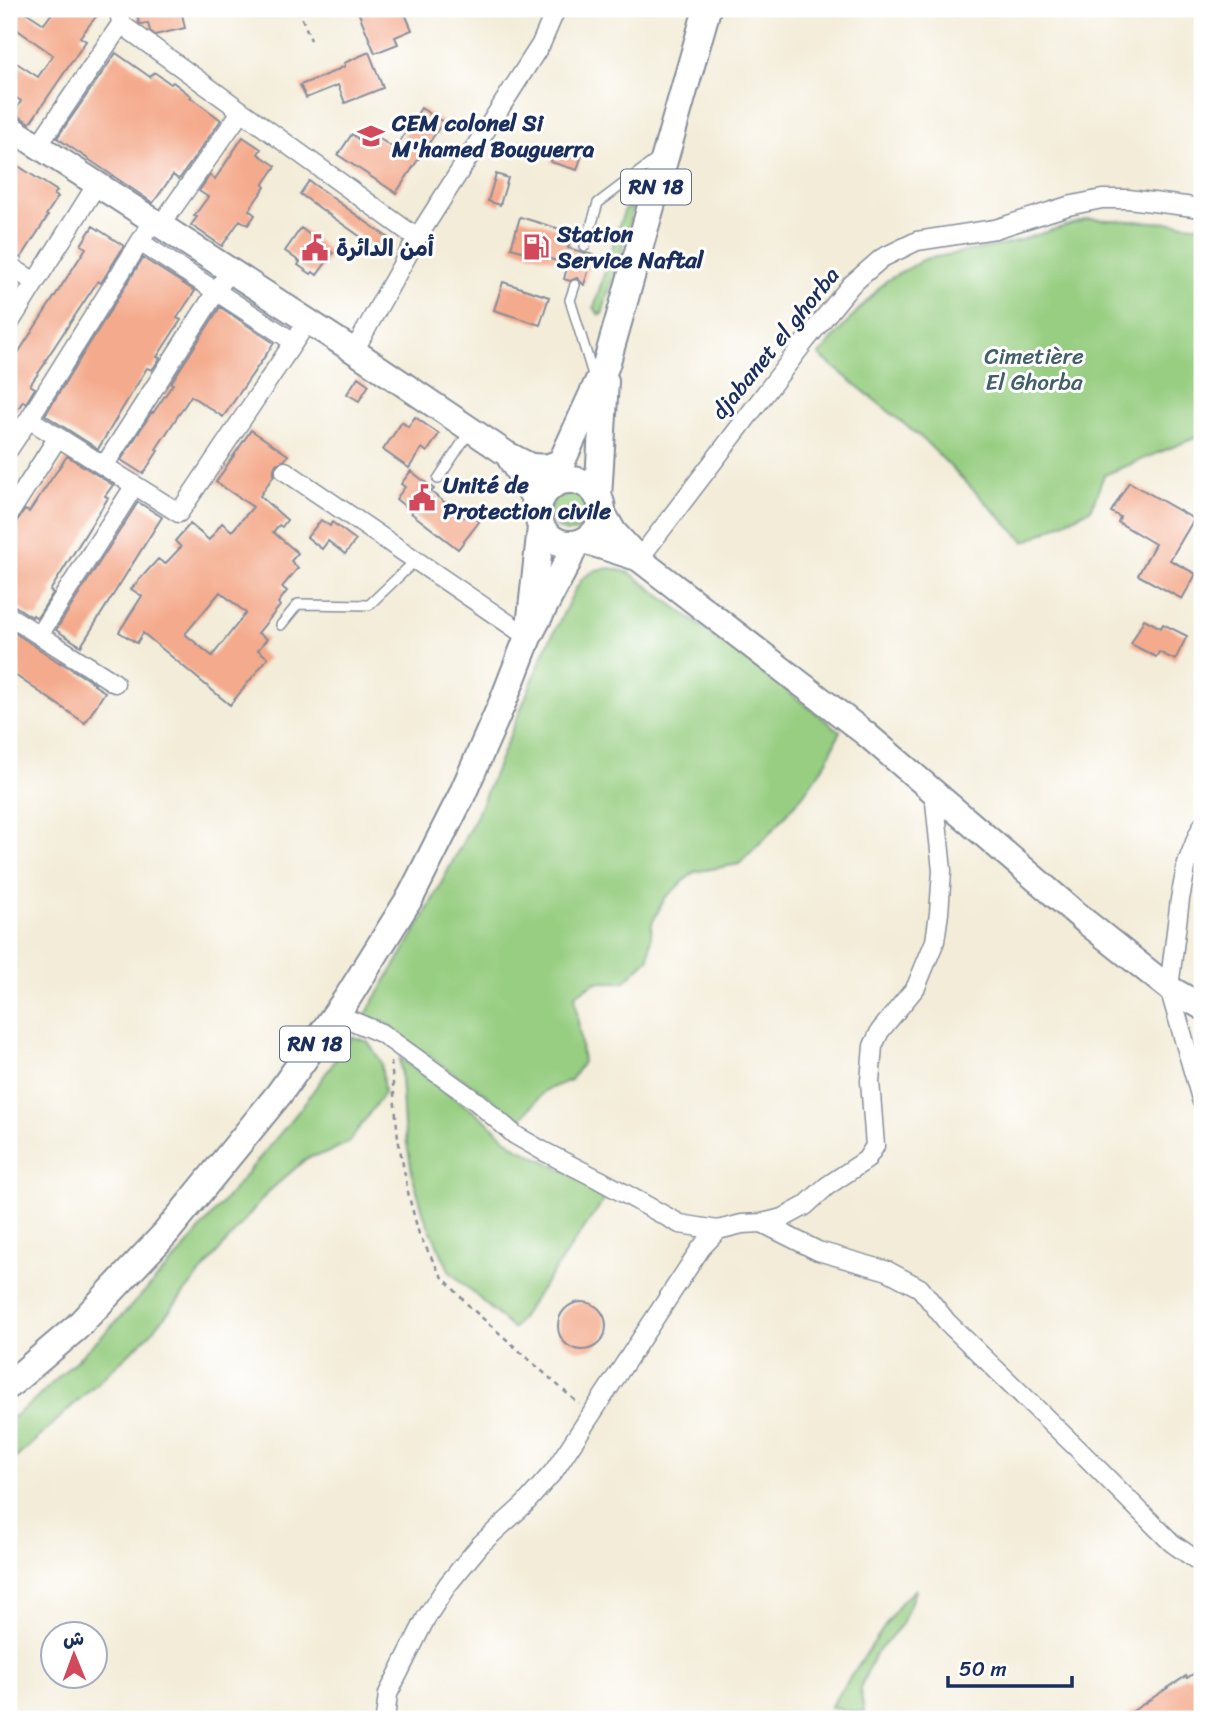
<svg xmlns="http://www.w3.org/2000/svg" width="1211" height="1728" font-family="Sriracha,'Playpen Sans Arabic',sans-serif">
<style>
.green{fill:#97ce81;stroke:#597e70;stroke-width:2}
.building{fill:#f4aa8c;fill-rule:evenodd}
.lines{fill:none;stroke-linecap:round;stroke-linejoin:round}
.service-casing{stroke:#878e9b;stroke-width:12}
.minor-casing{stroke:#878e9b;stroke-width:21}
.secondary-casing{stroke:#878e9b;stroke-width:28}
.primary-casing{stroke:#878e9b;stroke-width:30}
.path{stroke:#878e9b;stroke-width:2.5;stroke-dasharray:5 5;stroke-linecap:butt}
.service{stroke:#fff;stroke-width:9}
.minor{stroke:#fff;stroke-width:18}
.secondary{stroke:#fff;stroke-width:24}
.primary{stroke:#fff;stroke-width:26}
.labels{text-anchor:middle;stroke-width:6;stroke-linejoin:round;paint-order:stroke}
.shield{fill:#fff;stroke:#5f6d8e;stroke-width:2}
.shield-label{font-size:21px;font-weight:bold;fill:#1b2f5e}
.poi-label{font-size:23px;font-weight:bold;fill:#1b2f5e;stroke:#fff;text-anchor:start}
.street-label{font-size:23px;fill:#1b2f5e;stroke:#fff}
.park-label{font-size:23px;fill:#405f68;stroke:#fff}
</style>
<rect width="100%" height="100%" fill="#fff"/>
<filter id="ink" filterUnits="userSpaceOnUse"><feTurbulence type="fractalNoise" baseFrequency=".0143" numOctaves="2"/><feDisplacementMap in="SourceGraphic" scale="14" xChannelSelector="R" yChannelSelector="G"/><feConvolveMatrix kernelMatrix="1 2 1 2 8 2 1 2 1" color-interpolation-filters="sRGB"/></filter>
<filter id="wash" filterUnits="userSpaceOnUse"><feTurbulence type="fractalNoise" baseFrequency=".00686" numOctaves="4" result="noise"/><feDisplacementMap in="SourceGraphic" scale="28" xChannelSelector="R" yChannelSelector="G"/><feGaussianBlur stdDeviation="1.57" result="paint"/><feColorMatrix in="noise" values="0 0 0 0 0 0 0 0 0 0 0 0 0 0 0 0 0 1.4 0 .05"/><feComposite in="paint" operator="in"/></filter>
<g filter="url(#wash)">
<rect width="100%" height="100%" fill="#f3ecd8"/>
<path class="green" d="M633,208L628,228L617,231L625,209Z
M1088,219L1174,223L1202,226V435L1104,475L1091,509L1025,542L924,440L819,355L851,318L886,281L925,259L1004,245Z
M627,232L602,314L599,315L594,307L616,235Z
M550 512a20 20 0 1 1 40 0a20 20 0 1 1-40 0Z
M611,568L630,573L840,731L827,761L803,795L771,832L739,864L694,872L665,898L652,923L649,958L624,982H596L575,995L583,1062L571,1080L544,1091L517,1124L487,1095L419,1050L388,1024L365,1016L422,920L477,815L546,648L575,590L583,578L596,570Z
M352,1037L367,1041L381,1061L384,1093L349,1142L329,1152L307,1158L268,1192L151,1333L28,1447L9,1464V1420L35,1400L117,1321L180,1254L298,1112Z
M400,1058L484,1119L514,1146L609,1193L513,1329L450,1272L425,1218L413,1177L404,1127Z
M916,1589L902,1624L874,1656L860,1688L864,1712C852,1713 842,1708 830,1707L902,1601Z"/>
<g id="blocks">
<path class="building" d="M9,9H21L44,24L55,9H102L80,37L86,41L30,123L14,113L21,101L9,93V58L38,77L53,55L9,24Z
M136,9H181L185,28L155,35L150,31L148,23L141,24L139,23Z
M357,9H403L412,30L395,37L398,44L375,53Z
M369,52L383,88L345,103L338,85L306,98L300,85L333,72L345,66L344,63Z
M116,53L150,77L154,72L171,84L173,82L191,96L190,97L221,120L180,178L178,179L173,175L153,203L57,138Z
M421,108L443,122L396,193L338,155L352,134L358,139L363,131L375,140L377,137L395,149Z
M243,137L261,149L258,154L276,166L263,185L265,187L249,210L255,215L248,225L240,220L222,246L191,225L197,217L194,216L208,197L199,191L210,175L215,179Z
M555,147L582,155L577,170L551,162Z
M9,160L57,191L54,195L58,197L46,215L48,216L21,258L9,250Z
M496,174L508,178L500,205L488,201Z
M309,181L387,237L378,249L300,194Z
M520,217L573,233L568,248L593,255L584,285L577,278L570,281L564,279L568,264L511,248Z
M93,226L124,246L101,283L98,281L68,326L45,361L46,362L30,385L35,388L26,403L23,401L9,424V367L86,248L81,245Z
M301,228L333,253L317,275L313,272L311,274L298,265L300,262L285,251Z
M143,258L195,291L177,318L181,320L157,357L160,358L152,370L147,368L98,449L45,415Z
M503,282L549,297L540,325L494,310Z
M220,307L274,343L223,417L191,396L156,449L158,451L143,474L121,460L150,415L152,412L153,413L173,384L171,383Z
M358,377L369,385L359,401L347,394Z
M415,417L439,434L427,452L422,448L409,468L383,450L402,422L408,427Z
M251,430L288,455L285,460L276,464L274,469V475L260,496L287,520L282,527L279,525L273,532L298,553L291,561L298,568L282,587L287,591L278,603L280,606L258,633L267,639L258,650L268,658L230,705L143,633L137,643L119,632L142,596L131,589L158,559L165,564L181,547L175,541L190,524L209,540L222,523L232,531L253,507L216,482ZM220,592L246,613L212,656L185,634Z
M67,456L113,485L105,496L108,498L50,591L53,593L37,618L33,615L32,617L15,606L9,605V531L25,510L29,512Z
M411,471L434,489L431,492L464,517L467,513L479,522L458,549L411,513L412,512L396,499L405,487L401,484Z
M1129,482L1194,519L1170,560L1196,574L1182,599L1138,575L1155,544L1118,522L1120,517L1111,512Z
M138,502L162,517L81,646L56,630Z
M321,520L330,526L332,522L356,540L345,554L328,541L322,549L307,537Z
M1144,619L1161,628L1163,624L1187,636L1175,660L1159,652L1156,657L1131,644Z
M9,629L60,663V662L95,684L94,685L105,692L85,723L9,671Z
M558 1326a24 24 0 1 1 48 0a24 24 0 1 1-48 0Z
M1202,1668V1715L1196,1719H1121L1160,1693L1186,1676L1187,1678Z"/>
</g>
</g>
<g filter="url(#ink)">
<use href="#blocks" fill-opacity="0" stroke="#878e9b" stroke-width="2"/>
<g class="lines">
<g class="service-casing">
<path id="service" d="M585,246L598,203L659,157
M575,285L570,300L594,378
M438,479L470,431
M281,625L298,604L369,605L416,560"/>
</g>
<g class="minor-casing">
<path id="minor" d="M119,9L121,24L417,238
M38,146L121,24
M153,221L29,419L179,513L308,321
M160,226L241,112
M140,242L294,342
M9,266L35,282
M9,324L97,184
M354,351L417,238L541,44L556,9
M9,449L29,419
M104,466L230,270
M285,471L528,637
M9,514L58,437
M639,559L806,340L851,285L882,258L917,241L995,229L1068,206L1102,199H1128L1202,208
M9,616L39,635L135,485
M39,635L115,683
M1202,826L1197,837L1187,863L1180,899L1169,988L1202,1102
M336,1014L381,1033L477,1102L515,1135L543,1151L598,1179L680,1224L718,1230
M762,1223L783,1218L805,1206L827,1186L866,1160L875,1146L870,1081L873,1046L880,1031L916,987L935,941L939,913L942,871L934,792
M385,1719L388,1694L426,1618L448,1584L481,1544L524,1505L554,1471L701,1248L718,1230L742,1224L762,1223L818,1251L888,1271L920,1288L947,1322L1078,1449L1172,1543L1202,1564"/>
</g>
<g class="secondary-casing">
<path id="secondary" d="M9,127L354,351L507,454L554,478L570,480
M507,454L538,505
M602,511L614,532L639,559L866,734L1086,922L1169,988L1202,1007
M584,541L637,558"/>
</g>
<g class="primary-casing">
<path id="primary" d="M532,467L547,468L562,462
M538 512a32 32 0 1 1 64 0a32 32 0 1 1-64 0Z
M550,487L606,365L707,9
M598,497L605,381
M531,618L541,527
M9,1385L77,1327L165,1234L279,1094L348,997L411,896L461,797L504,699L528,637L568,561L575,544"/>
</g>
<path class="path" d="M298,9L311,40
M391,1062L398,1138L409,1197L419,1234L440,1274L470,1307L579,1404"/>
<use href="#service" class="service"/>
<use href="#minor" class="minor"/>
<use href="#secondary" class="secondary"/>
<use href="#primary" class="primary"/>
</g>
</g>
<defs>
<g id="school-bare" transform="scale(2.1)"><path d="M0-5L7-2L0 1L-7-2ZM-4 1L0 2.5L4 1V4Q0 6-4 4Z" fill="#d1495b" stroke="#fff" stroke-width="2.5" paint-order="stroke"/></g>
<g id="fuel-bare" transform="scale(2.1)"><path d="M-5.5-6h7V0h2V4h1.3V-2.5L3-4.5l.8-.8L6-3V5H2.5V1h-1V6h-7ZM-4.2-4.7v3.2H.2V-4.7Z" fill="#d1495b" stroke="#fff" stroke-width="2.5" paint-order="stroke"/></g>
<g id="civic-bare" transform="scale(2.1)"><path d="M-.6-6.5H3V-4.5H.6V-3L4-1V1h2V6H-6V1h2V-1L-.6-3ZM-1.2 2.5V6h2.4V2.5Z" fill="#d1495b" stroke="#fff" stroke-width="2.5" paint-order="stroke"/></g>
</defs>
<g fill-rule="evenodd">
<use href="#school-bare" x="371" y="136"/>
<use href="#fuel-bare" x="536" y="247"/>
<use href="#civic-bare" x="315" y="248"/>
<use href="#civic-bare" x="422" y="498"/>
</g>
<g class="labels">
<g class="shield">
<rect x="621" y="169.5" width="70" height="35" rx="5"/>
<rect x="280" y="1026.5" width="70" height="35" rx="5"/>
</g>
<g class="shield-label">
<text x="656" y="194">RN 18</text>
<text x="315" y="1051">RN 18</text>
</g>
<g class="poi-label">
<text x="392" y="131">CEM colonel Si<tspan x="392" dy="26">M'hamed Bouguerra</tspan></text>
<text x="557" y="242">Station<tspan x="557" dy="26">Service Naftal</tspan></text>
<text x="336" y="256">أمن الدائرة</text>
<text x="443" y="493">Unité de<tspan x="443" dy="26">Protection civile</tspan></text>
</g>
<g class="street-label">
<text transform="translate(775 343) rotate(-51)" y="8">djabanet el ghorba</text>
</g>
<g class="park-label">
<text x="1034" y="364">Cimetière<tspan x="1034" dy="26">El Ghorba</tspan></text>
</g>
</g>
<rect width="1211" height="1728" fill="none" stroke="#fff" stroke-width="35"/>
<g transform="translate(74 1655) rotate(359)"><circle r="33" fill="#ffffff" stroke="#a4acbf" stroke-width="2"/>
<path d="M0-5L12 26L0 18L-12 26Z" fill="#d1495b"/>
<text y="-10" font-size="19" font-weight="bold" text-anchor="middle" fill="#1b2f5e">ش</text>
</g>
<path d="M948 1676v10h124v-10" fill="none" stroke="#1b2f5e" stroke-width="3.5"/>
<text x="959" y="1676" font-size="21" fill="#1b2f5e" stroke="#ffffff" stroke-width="5" paint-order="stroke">50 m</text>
</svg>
